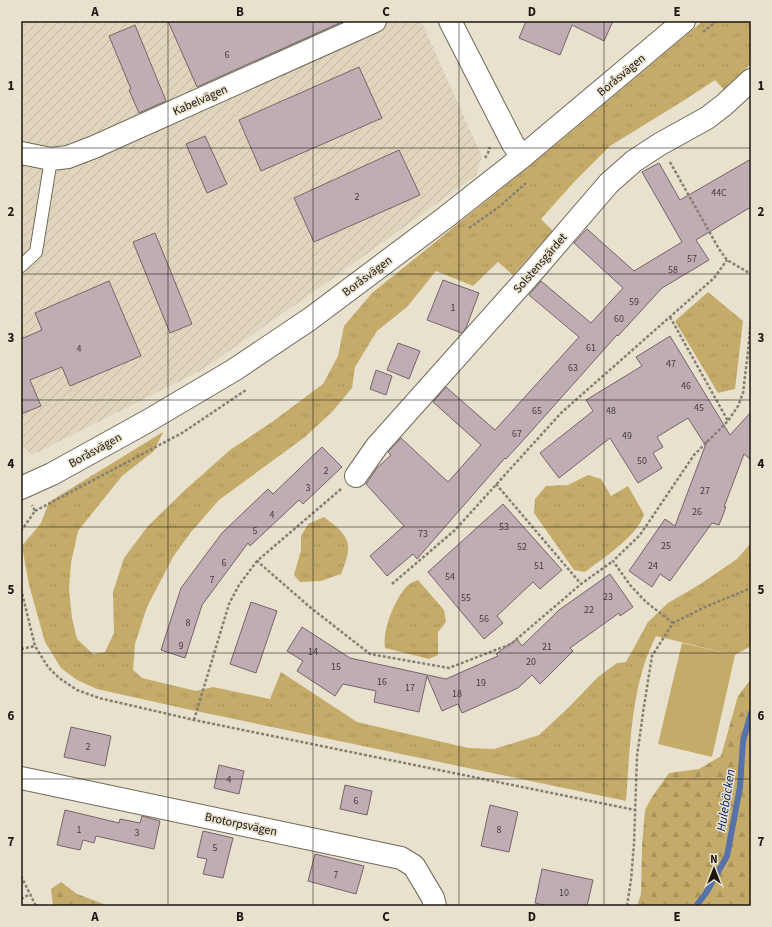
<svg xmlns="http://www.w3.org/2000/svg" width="772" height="927" font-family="'Source Sans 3',sans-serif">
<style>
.industrial{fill:url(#industrial-furrows)}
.grass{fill:url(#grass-tufts)}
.forest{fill:url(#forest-firs)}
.garden{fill:#c5ab6a}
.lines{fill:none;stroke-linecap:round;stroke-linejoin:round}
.stream{stroke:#5672a9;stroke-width:6}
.building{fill:#c0acb3;stroke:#77646b}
.service-casing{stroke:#706959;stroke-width:14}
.minor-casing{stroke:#706959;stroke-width:24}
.tertiary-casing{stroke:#706959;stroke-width:24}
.path{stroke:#858073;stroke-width:2.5;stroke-dasharray:3 2;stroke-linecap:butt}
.service{stroke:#fff;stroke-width:12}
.minor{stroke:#fff;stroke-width:22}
.tertiary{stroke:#fff;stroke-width:22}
.grid{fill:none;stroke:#1a1711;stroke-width:1;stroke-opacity:0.55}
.labels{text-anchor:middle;stroke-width:3;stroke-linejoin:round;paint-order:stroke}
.number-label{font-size:10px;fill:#443c3a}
.street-label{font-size:12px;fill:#1a1711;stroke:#e8e1ce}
.water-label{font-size:13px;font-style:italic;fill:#032066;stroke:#e8e1ce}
.neatline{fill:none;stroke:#1a1711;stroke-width:1.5}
.grid-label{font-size:13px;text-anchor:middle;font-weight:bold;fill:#1a1711}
</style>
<defs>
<pattern id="industrial-furrows" width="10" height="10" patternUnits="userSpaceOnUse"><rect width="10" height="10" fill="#e0d5bc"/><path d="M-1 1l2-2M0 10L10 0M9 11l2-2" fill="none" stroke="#c0b6a1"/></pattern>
<pattern id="grass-tufts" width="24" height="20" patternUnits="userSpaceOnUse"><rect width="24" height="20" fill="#c5ab6a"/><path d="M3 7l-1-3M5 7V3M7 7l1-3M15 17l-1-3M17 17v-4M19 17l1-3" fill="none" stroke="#a9925b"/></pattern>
<pattern id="forest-firs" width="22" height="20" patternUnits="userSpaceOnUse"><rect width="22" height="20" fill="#c5ab6a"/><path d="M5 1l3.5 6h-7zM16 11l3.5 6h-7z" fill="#a9925b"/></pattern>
</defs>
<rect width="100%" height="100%" fill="#e8e1ce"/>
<path class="industrial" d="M21,21H421L482,157L476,175L342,272L202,370L32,455L21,445Z"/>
<path class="grass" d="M703,21H751V63L725,91L715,80L683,101L610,146L575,181L541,219L553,231L513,275L498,262L473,286L436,271L407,307L377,331L355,367L352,388L332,412L305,437L219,500L191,532L173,557L147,607L135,644L133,670L142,678L196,691L213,687L270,699L281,672L357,722L468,748L494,749L539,735L569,707L598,677L617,663L626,662L648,622L668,603L699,585L737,559L751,543V646L735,655L656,636C631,684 630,748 626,801L191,710L97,689L77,680L61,668L45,642L29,585L22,546L41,523L49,502L163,432L154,451L122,476L78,531L71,563L69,589L72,618L77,639L93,654L105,652L114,633L113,592L124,558L148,526L185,490L230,450L272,422L323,384L338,356L344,326L372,293L553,147Z
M708,292L743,321L735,389L718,393L675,321Z
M588,475L601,479L611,496L628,486L644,514C639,535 602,559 585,572L574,570L534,513L535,499L546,486L568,485Z
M324,517C350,537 354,542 341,574L321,581L300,582L294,575L301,550V536L308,524Z
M418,580L444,610L446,622L438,632V655L429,659L385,648C382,630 395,599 407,586C410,583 415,581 418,580Z"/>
<path class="forest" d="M751,679V906H637L641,894L642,846L645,810L652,797L669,773L699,769L721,756L738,696Z
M61,882L77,894L109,906H53L51,889Z"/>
<path class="garden" d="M682,643L735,655L712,757L658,744Z"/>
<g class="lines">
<path class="stream" d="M696,906L706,893L727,856L740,787L743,741L751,713"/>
</g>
<path class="building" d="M168,21H344L197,87Z
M526,21H613L604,41L572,25L560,55L519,38Z
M135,25L166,101L139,113L129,90L131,89L109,36Z
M359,67L382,118L261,171L239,120Z
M205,136L227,184L207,193L186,144Z
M399,150L420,195L314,242L294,198Z
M751,159V207L696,240L709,260L662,288L618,336L617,335L527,436L506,459L505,458L417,559L413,554L387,576L370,556L404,526L366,484L377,468L391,455L388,452L401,438L448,482L481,445L433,402L446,387L495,430L579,337L529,295L541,281L591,323L623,288L574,243L587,229L634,271L682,242L642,172L659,163L680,200Z
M155,233L192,324L170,333L133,242Z
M443,280L479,293L466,328L462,333L427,320Z
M109,281L141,356L70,386L62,367L30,380L41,406L21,414V339L42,330L35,313Z
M670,336L730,435L751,412V460L744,454L724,507H726L719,525L712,523L670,581L660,574L652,587L629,571L665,519L675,526L707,441L704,443L688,418L657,437L663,447L653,453L662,468L638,483L610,438L559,478L540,453L593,411L586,400L642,366L636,357Z
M398,343L420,351L409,379L387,370Z
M376,370L392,376L386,395L370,389Z
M322,447L342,467L303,504L299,500L250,546L248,543L202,605L185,658L161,650L181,588L222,533L268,489L273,494Z
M503,504L562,570L540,589L533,582L497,616L503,623L484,639L428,572Z
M610,574L633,607L620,616L619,613L570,648L573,651L540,684L532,675L518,688L462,713L458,704L442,711L427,676L419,712L374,702L376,691L343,684L335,696L297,671L303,661L287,651L302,627L350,658L446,679L498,656L496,654L517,639L522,646L559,610Z
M251,602L277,611L256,673L230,664Z
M71,727L111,736L105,766L64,757Z
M219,765L244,771L239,794L214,788Z
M345,785L372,791L367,815L340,809Z
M490,805L518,812L509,852L481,846Z
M65,810L119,823L120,819L140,823L142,816L160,821L154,849L96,836L94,843L83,840L80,850L57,845Z
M203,831L233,838L223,878L203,874L207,859L197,857Z
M315,854L364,866L356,894L308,881Z
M542,869L593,880L587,906H548L535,903Z"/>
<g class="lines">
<g class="service-casing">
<path id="service" d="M21,266L36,252L51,159"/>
</g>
<g class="minor-casing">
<path id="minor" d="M450,21L513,144L522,157
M21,153L51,159L68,157L94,147L375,21
M356,476L377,446L536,268L609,183L634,161L660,144L707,118L724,105L751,80
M21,778L401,858L414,866L433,898L435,906"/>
</g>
<g class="tertiary-casing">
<path id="tertiary" d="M21,488L52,474L146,422L234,370L310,319L446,217L522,157L684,21"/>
</g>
<path class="path" d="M703,32L717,21
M485,158L488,153L490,147
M670,162L719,249L727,260L751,274
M469,228L499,207L526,183
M670,317L728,421
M496,484L581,584
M341,489L257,561L311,608L370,654L449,668L511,644L581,584L613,561
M35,511L182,433L246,390
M21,531L35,511L32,505
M392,584L455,530L561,413L714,278L727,260
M21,589L35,646L48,667L59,678L77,690L99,698L194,720L635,810
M673,623L646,602L630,585L613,561L640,535L694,455L728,421L738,406L743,393L748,352L751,317
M21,649L35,646
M194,720L229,604L239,585L257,561
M21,876L36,906
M21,899L30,894
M627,906L631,880L634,844L637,756L644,706L652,656L673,623L705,607L751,588"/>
<use href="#service" class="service"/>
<use href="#minor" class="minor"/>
<use href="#tertiary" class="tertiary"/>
</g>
<path class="grid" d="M168,21V906M313,21V906M459,21V906M604,21V906M21,148H751M21,274H751M21,400H751M21,527H751M21,653H751M21,779H751"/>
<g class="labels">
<g class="number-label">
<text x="227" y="58">6</text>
<text x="719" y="196">44C</text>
<text x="357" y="200">2</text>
<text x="692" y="262">57</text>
<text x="673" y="273">58</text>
<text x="634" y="305">59</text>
<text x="453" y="311">1</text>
<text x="619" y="322">60</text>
<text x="591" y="351">61</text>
<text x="79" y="352">4</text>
<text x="671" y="367">47</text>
<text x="573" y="371">63</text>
<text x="686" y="389">46</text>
<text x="699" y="411">45</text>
<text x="537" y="414">65</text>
<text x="611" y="414">48</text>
<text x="517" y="437">67</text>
<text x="627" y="439">49</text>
<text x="642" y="464">50</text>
<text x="326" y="474">2</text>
<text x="308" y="491">3</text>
<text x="705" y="494">27</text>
<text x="697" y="515">26</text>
<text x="272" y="518">4</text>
<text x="504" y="530">53</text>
<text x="255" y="534">5</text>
<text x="423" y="537">73</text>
<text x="666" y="549">25</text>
<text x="522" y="550">52</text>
<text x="224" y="566">6</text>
<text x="539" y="569">51</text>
<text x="653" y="569">24</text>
<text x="450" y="580">54</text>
<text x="212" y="583">7</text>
<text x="608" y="600">23</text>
<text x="466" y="601">55</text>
<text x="589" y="613">22</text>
<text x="484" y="622">56</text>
<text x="188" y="626">8</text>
<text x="181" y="649">9</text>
<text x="547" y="650">21</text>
<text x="313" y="655">14</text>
<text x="531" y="665">20</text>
<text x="336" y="670">15</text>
<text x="382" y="685">16</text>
<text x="481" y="686">19</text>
<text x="410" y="691">17</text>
<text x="457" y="697">18</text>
<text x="88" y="750">2</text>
<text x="229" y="783">4</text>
<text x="356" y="804">6</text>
<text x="79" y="833">1</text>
<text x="499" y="833">8</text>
<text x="137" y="836">3</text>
<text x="215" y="851">5</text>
<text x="336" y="878">7</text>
<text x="564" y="896">10</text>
</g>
<g class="street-label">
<text transform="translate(621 75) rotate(-40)" y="4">Boråsvägen</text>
<text transform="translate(200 100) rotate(-24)" y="4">Kabelvägen</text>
<text transform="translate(540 263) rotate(-49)" y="4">Solstensgärdet</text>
<text transform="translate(367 276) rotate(-37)" y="4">Boråsvägen</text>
<text transform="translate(95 450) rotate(-29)" y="4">Boråsvägen</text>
<text transform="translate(241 824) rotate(12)" y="4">Brotorpsvägen</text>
</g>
<g class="water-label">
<text transform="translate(725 800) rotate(-81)" y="5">Hulebäcken</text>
</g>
</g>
<rect width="772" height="927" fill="none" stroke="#e8e1ce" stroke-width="44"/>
<g transform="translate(714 869)" stroke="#e8e1ce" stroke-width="3" paint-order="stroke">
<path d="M0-3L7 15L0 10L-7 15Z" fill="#1a1711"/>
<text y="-6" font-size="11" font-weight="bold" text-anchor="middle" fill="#1a1711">N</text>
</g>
<rect x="22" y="22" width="728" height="883" class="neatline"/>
<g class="grid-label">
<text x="95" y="16">A</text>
<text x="240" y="16">B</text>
<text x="386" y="16">C</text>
<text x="532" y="16">D</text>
<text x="677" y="16">E</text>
<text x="11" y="90">1</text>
<text x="761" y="90">1</text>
<text x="11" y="216">2</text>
<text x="761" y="216">2</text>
<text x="11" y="342">3</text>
<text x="761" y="342">3</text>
<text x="11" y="468">4</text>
<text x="761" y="468">4</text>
<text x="11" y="594">5</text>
<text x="761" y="594">5</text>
<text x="11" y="720">6</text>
<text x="761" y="720">6</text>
<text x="11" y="846">7</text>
<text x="761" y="846">7</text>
<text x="95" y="921">A</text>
<text x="240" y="921">B</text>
<text x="386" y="921">C</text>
<text x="532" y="921">D</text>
<text x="677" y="921">E</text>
</g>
</svg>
